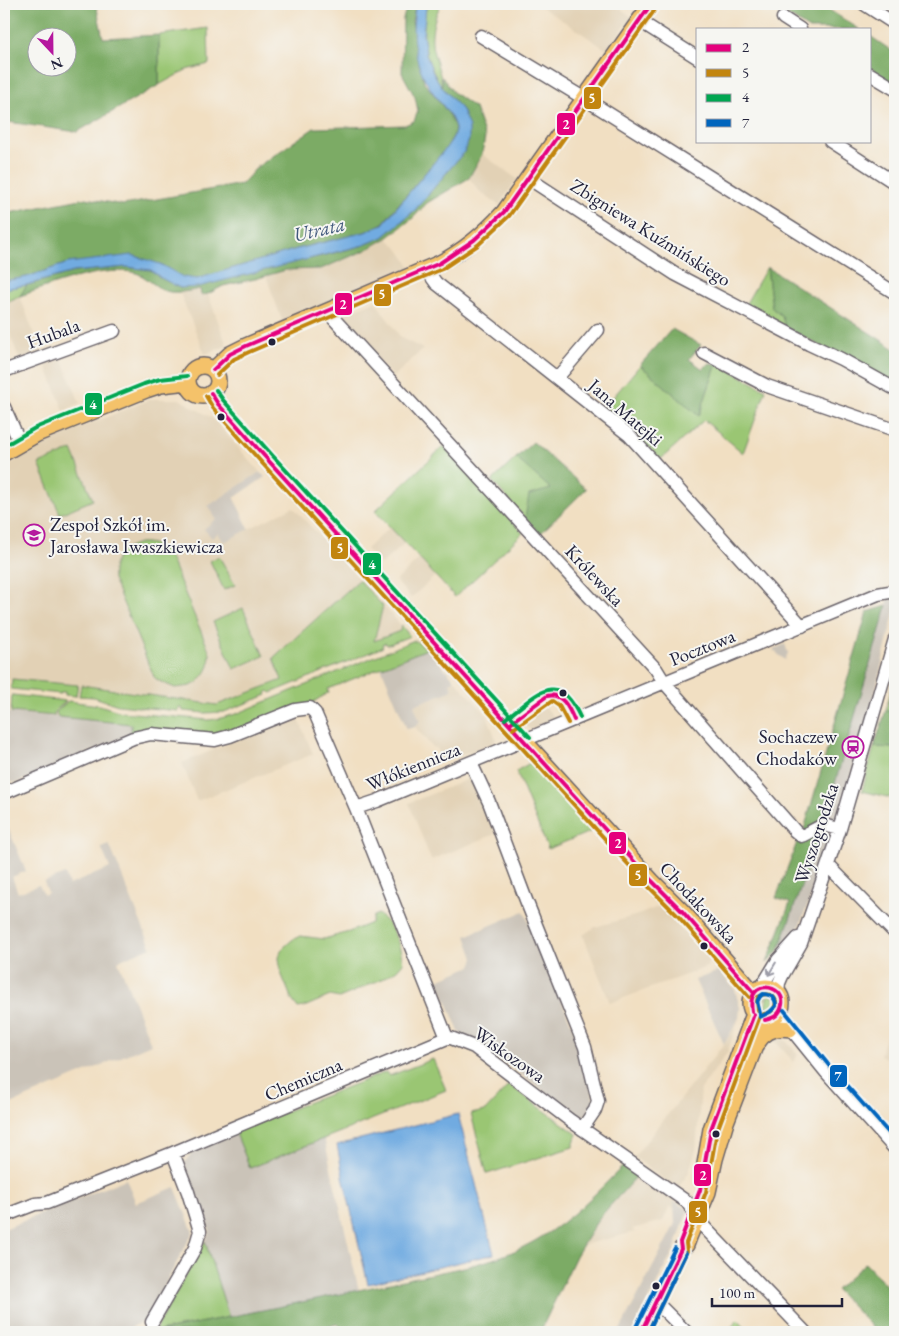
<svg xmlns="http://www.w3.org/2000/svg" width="899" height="1336" font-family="'EB Garamond',serif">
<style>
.built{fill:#e2d1b5}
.industrial{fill:#cac3b8}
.green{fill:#9ac673;stroke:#5e7457}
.forest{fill:#7bab65;stroke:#4e6650;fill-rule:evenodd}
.water{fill:#71abe1;stroke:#4a668e}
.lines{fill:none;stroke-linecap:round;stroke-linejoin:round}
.minor-casing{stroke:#6a646a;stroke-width:15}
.major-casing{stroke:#6a646a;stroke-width:18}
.minor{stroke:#fff;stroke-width:12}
.major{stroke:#f4c26a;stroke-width:15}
.bus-1-casing{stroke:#f6f6f2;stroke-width:8}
.bus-2-casing{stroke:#f6f6f2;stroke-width:8}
.bus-3-casing{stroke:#f6f6f2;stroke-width:8}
.bus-4-casing{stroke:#f6f6f2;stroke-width:8}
.bus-1{stroke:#e5007d;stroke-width:4}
.bus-2{stroke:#c2850f;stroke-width:4}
.bus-3{stroke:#00a651;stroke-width:4}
.bus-4{stroke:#0065bd;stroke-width:4}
.oneway{stroke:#9c9ca7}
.bus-dot{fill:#22223b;stroke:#f6f6f2;stroke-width:2}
.labels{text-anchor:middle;stroke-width:4;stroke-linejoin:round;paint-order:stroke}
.street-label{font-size:19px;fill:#22223b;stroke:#f6f6f2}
.poi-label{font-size:19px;fill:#22223b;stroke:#f6f6f2;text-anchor:start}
.water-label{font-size:20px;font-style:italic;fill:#42597d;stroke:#f6f6f2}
.line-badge{stroke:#f6f6f2;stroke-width:2}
.badge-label{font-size:14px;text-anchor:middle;font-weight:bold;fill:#fff}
</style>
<rect width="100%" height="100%" fill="#f6f6f2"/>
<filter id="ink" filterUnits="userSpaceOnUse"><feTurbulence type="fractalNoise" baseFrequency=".02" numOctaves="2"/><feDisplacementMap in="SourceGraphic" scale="10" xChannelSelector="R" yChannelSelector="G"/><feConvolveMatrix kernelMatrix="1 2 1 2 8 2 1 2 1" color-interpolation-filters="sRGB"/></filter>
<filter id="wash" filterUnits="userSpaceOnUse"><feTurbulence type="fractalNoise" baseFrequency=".0096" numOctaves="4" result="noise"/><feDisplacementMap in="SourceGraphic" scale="20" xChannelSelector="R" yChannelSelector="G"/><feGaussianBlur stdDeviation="1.12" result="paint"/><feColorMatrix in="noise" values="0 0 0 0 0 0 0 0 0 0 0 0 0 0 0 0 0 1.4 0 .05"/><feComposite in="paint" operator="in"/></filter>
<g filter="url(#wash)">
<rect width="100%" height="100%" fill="#f1dfc2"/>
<path class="built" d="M538,4H613L632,17L607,50Z
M482,154L517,179L499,205L481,193L469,178Z
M387,238L397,247L411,267L283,323L266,276L286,270L321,269L366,250Z
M201,289L202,295L208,294L227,346L205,354L179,291Z
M20,296L41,353L20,361L11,337L4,307V303Z
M375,301L401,338L423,349L393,377L344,321L345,314Z
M60,354L80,403L64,411L44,360Z
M151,399H179L212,418L260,472L208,506L216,519L212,538L218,533L224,541L293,507L401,625L400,631L217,705L112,689L4,679V468L26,454L65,434Z
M390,527L405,543L381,564L366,549Z
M419,559L435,576L411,598L396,581Z
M455,680L487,715L496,739L494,742L444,762L436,747L433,748L415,727L420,721L414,705L453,690L450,683Z
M543,704L557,721L537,729H529L522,720Z
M297,715L313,754L197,801L182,763Z
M474,777L495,834L431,860L409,803Z
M660,906L709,960L707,967L610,1003L583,935L595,927L638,915Z
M739,1018L727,1053L701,1089L696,1150L688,1174L677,1189L634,1157L724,1044Z
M891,1023L895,1025V1063L880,1055Z
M777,1037L783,1038L798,1054L794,1062L772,1038Z
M638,1175L674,1201V1210L670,1206L663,1221L632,1229L635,1232L583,1245L599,1218Z"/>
<path class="industrial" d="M260,472L265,477L234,498L249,529L224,542L218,533L212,538L204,529L216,519L208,506Z
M895,577V609L871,709L821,871L798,929L779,950L821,831Z
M785,644L788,653L785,660L773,650Z
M427,649L455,680L450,683L453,690L414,705L420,721L415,727L407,729L381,667Z
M4,712L132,724L131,735L15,783L5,779L6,772H4Z
M4,818L26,871L12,877L18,893L39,885L44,895L48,893L44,882L65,874L69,885L110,868L101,847L109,844L151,947L118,961L151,1044L4,1107Z
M524,911L584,1055L594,1102L589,1111L581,1118L481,1045L460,1034L438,980L471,966L474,958L466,936Z
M719,971L735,990L740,1008L739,1018L724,1044L695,980Z
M235,1131L324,1138L359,1291L229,1317L205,1241L210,1231L184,1164L195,1148Z
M126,1179L136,1203L175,1187L193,1232L146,1320L122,1332H4V1229Z
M674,1201L688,1210L675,1248L632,1332H619L675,1224Z"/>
<path class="green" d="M429,4H441C435,15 431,30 432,43C433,57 441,70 442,87C428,65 421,45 425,19C425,13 425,8 429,4Z
M208,28L209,64L186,70L159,85V35Z
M767,267L772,308L782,316L785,327L745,305Z
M27,285L20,296L4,303V289Z
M717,363L766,390L743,453L704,420L661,459L605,407L640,365L699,416Z
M444,446L523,533L455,597L375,511Z
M72,450L93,500L60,514L39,464Z
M516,458L552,489L525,518L492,481Z
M140,543C152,542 161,546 169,555L210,653L209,666L206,672L198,682L191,686L175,688L159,681L154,677L113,579C111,561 122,546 140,543Z
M219,556L235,585L224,590L210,561Z
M359,580L383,606L374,641L400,631L401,625L410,636L387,645L386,643L382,644L383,647L271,693L269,691L266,693L267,695L224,712L205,713L183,711L182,708H179V711L118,705L94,697L79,696L81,685L217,705L282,680L273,658Z
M243,608L264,656L234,669L213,622Z
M412,641H416L427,649L328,689L329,692L312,703L225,734L131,735V724L58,717L56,712L68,701L99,705L122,712L208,720L217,719L236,714Z
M895,674V713L886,710Z
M12,679L78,685L76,696L65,695V692H61V694L11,689Z
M12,695L66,701L54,712L55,716L11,712Z
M874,747L895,748V799L862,791Z
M530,763L537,771L592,831L548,849L516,771Z
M378,914C394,926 400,944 403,963L397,970L382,979L351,993L339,998L330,996L304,1007L298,1008L292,1000L281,973L279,958L281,950L292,940L300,936L324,939L349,932L371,923L373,916Z
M764,992H767L759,1012L755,1007L754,1000Z
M770,993C776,998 776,1004 771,1010L762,1013Z
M433,1059L446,1090L250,1168L235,1131L386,1072L389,1076Z
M509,1085L577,1134L573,1147L487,1174L471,1114L485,1111Z
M205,1241L229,1317L154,1332Z
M738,1320L749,1332H726Z"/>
<path class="forest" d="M4,4H96L103,38L159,35V85L77,132L8,122L4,113ZM38,38H68V68H38Z
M408,4H416L412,21L424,82L448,113L455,127L454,135L446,148L383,223L365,232L297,249L197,279L183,278L160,264L68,263L27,277L4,281V214L86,198L123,205L242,184L257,167L314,128L405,125L414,121L418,111L415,97L402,73L403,18Z
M785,4H820L859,29H809L781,11Z
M870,36L895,53V84L870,68Z
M442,77L453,92L475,108L485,137L482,154L469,178L427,203L413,218L387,238L366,250L321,269L286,270L255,279L223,286L208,294L201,295L200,289C191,291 179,293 170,292C156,290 146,274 132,272C97,267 52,285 20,296L27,285L73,272L126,267L151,270L161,278L180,288L326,255L364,245L383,237L415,210L464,152L469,140L462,110L442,87Z
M767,267L895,349V387L785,327L782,316L772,308Z
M672,329L701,345L689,359L703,369L708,364L717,363L699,416L640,365Z
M533,442L586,489L540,534L525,518L529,495L551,489L516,458Z
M887,606L824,821L803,833L867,612Z
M886,710L895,713V748L874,747Z
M822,827L779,950L767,963L790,903L776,898L799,837Z
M624,1165L638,1175L599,1218L576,1256L540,1332H345L338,1324L300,1332H156C241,1314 327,1298 412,1278C455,1269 500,1262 538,1239C571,1220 597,1192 624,1165Z
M865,1263L895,1295V1332H877L836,1290Z"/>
<path class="water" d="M416,4H429L426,8L423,34L426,54L433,73L442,87L462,110L469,127V140L464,152L415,210L383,237L364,245L198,287L180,288L161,278L151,270L126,267L73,272L27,285L4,289V281L27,277L68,263L132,255L160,264L183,277L197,279L297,249L365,232L383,224L446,148C450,142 456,135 455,128C453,116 441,104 435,95C415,69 409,36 416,4Z
M458,1114L494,1254L368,1284L343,1176L337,1145Z"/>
</g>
<g filter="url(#ink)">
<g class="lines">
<g class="minor-casing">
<path id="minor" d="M864,4L895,24
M783,18L800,29
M638,20L698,58
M481,36L590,102L895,293
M870,74L895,89
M830,141L895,183
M528,178L675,274L809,344L841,359L895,389
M426,269L436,283L629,435L802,626
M329,311L333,318L656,669L664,682L795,831L801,836L804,835L823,825L840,829
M704,353L767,386L895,430
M4,371L114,331
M557,378L598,330
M4,407L20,443
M509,724L547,696C561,690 569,709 574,720
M471,763L489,802L526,900L585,1047L598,1101L595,1110L582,1129
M4,793L133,738L151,734L215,740L230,736L295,710L310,708L315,713L356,808L377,801L878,594L895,591
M356,808L447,1038H451L474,1047L571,1121L687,1202L705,1228L805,1332
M828,865L895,933
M761,988L778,960L798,938
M778,992L779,983L782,976L801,943L840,829L895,639
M779,1014L826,1072L895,1149
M4,1216L35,1204L47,1203L173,1153
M656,1302L686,1332
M152,1322L195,1248L200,1231L188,1192L173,1153L447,1038"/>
</g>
<g class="major-casing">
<path id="major" d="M188 381a15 15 0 1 1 30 0a15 15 0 1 1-30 0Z
M213,370L230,354L246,346L440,263C465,250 485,233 504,212L651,4
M211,393L218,404L267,459L652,881L682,911L754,993
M4,453L37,434L146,390L161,385L188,382
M750 1003a16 16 0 1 1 32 0a16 16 0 1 1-32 0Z
M758,1042C765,1031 776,1026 790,1029
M705,1164L711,1129L754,1014
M641,1332L681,1249L686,1245L689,1237L708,1192L715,1159L726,1122L765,1020"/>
</g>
<use href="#minor" class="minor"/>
<use href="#major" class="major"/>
<g class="bus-1-casing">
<path id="bus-1" d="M213,370L230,354L246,346L440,263L474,240L504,212L651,4
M211,393L218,404L267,459L652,881L682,911L754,993
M509,724L547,696C562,692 569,708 574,720
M752,1011C746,977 786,984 782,1005C780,1015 774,1018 765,1020
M641,1332L681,1249L680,1242L700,1190L711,1129L754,1014"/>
</g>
<g class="bus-2-casing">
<path id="bus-2" d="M217,375L234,359L249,352L442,269L478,245L509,216L656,8
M206,396L213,408L262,463L647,885L677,915L749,997
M513,729L552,701L559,706L568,723
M758,1010L757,1001L758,997C765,993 773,993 776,1001C775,1009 773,1012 764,1014
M648,1332L687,1251L686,1243L706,1192L717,1131L760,1016"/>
</g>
<g class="bus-3-casing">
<path id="bus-3" d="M216,390L223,400L272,455L530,737
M4,446L35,428L144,384L160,379L187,376
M505,719C536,696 557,667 580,717"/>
</g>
<g class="bus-4-casing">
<path id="bus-4" d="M763,994C771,994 776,997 776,1006L770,1012L760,1017C761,1007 752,1002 763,994Z
M784,1010L831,1068L895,1140
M635,1329L675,1248
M648,1332L686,1253"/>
</g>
<use href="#bus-1" class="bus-1"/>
<use href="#bus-2" class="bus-2"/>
<use href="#bus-3" class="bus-3"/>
<use href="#bus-4" class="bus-4"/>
</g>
<defs><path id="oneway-shaft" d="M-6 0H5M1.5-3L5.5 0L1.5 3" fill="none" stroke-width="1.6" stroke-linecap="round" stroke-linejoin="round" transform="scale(1.25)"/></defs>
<use class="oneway" href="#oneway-shaft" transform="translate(772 969) rotate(121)"/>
</g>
<defs>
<g id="school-ring" transform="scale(1.125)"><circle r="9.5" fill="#f6f6f2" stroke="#b5179e" stroke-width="1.5"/><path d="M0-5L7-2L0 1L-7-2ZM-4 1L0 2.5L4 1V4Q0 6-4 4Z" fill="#b5179e"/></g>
<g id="station-ring" transform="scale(1.125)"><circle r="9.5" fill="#f6f6f2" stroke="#b5179e" stroke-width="1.5"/><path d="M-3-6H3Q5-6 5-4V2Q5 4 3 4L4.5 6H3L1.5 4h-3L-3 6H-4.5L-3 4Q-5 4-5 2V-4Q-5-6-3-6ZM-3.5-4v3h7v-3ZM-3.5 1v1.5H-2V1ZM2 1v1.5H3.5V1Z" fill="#b5179e"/></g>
</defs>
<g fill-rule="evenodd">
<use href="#school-ring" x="34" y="535"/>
<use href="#station-ring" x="853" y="747"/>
</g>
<g class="bus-dot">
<circle cx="272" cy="342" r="4.5"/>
<circle cx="221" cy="417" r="4.5"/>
<circle cx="563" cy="693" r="4.5"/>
<circle cx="704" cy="946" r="4.5"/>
<circle cx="716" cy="1134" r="4.5"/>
<circle cx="656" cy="1286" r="4.5"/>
</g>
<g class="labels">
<g class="street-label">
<text transform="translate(651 232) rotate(32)" y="7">Zbigniewa Kuźmińskiego</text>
<text transform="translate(53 333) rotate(-20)" y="7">Hubala</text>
<text transform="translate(626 412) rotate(41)" y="7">Jana Matejki</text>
<text transform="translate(595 575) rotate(47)" y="7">Królewska</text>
<text transform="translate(702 647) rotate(-22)" y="7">Pocztowa</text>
<text transform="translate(413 766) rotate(-22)" y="7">Włókiennicza</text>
<text transform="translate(816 833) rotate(-72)" y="7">Wyszogrodzka</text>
<text transform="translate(699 902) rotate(47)" y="7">Chodakowska</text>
<text transform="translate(510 1054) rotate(35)" y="7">Wiskozowa</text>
<text transform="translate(303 1079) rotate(-23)" y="7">Chemiczna</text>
</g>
<g class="poi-label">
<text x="50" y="531">Zespoł Szkół im.<tspan x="50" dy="22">Jarosława Iwaszkiewicza</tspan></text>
<text x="837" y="743" text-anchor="end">Sochaczew<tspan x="837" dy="22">Chodaków</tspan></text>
</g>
<g class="water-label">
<text transform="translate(319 229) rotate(-13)" y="7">Utrata</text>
</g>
</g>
<g class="line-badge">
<rect x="583" y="86" width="19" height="24" rx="5" fill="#c2850f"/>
<rect x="556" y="112" width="20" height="24" rx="5" fill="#e5007d"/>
<rect x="373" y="283" width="19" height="24" rx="5" fill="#c2850f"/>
<rect x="334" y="292" width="19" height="24" rx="5" fill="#e5007d"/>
<rect x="84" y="392" width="19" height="24" rx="5" fill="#00a651"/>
<rect x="330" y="536" width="19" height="24" rx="5" fill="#c2850f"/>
<rect x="362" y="552" width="20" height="24" rx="5" fill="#00a651"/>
<rect x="608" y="831" width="19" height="24" rx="5" fill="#e5007d"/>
<rect x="628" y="863" width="20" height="24" rx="5" fill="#c2850f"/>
<rect x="829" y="1064" width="19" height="24" rx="5" fill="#0065bd"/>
<rect x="693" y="1163" width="19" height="24" rx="5" fill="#e5007d"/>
<rect x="688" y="1200" width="20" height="24" rx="5" fill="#c2850f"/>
</g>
<g class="badge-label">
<text x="592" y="103">5</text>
<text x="566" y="129">2</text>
<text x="382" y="299">5</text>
<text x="343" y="309">2</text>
<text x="93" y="409">4</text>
<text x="340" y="553">5</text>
<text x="372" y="569">4</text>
<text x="618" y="848">2</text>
<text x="638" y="880">5</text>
<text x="838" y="1081">7</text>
<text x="703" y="1180">2</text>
<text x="698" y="1217">5</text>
</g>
<rect width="899" height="1336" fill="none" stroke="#f6f6f2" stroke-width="20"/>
<rect x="696" y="28" width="175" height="115" fill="#f6f6f2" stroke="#a1a1a9"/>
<rect x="706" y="44" width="25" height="8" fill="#e5007d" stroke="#a1a1a9"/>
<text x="742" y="52" font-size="15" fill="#22223b">2</text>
<rect x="706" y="69" width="25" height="8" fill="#c2850f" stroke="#a1a1a9"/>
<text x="742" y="78" font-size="15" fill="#22223b">5</text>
<rect x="706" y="94" width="25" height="8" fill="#00a651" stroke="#a1a1a9"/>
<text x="742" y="102" font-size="15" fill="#22223b">4</text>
<rect x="706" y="119" width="25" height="8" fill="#0065bd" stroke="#a1a1a9"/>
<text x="742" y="128" font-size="15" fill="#22223b">7</text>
<g transform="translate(52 52) rotate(158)"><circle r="24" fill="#f6f6f2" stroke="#a1a1a9"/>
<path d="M0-4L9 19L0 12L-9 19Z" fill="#b5179e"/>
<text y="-8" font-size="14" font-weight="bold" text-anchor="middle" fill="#22223b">N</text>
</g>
<path d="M712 1298v8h130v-8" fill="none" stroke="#22223b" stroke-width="2.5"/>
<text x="719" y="1298" font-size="15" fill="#22223b" stroke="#f6f6f2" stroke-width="4" paint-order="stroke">100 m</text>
</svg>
